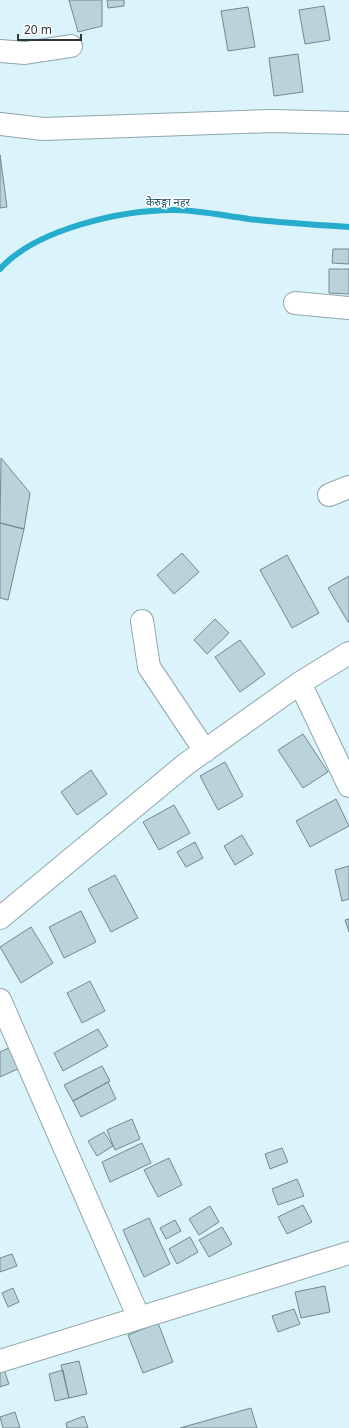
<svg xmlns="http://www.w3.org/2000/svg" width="349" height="1428" font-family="'Noto Sans','Noto Sans Devanagari',sans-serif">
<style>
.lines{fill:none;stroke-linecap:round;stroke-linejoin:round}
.stream{stroke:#26accc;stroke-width:6}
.building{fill:#bad2d9;stroke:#738990}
.minor-casing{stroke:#90a6ad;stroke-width:24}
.minor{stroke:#fff;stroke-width:22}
.labels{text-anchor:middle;stroke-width:3;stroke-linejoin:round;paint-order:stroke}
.water-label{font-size:11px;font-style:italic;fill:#225563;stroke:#fff}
</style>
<rect width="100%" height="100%" fill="#dbf3fb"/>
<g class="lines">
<path class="stream" d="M0,269C36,229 121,210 174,210C199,210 225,216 249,219C282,223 316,225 349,227"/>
</g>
<path class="building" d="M69,0H102V26L78,32Z
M107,0H124V6L108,8Z
M324,6L330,40L305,44L299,10Z
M248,7L255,47L228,51L221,11Z
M298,54L303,92L274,96L269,58Z
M0,155L7,207L0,208Z
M333,249H349V264L332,263Z
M329,269H349V294L329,293Z
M1,458L30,493L24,529L0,523Z
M0,523L24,529L8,600L0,598Z
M182,553L199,572L174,594L157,575Z
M287,555L319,613L292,628L260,570Z
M349,576V622H348L328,588Z
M215,619L229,633L207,654L194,640Z
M240,640L265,674L240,692L215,657Z
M303,734L328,772L303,788L278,750Z
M225,762L243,796L218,810L200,776Z
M91,770L107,794L77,815L61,792Z
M336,799L349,826L310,847L296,821Z
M174,805L190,833L159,850L143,822Z
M242,835L253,854L235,865L224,846Z
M195,842L203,858L186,867L177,852Z
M349,866V899L342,901L335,870Z
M115,875L138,918L111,932L88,889Z
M81,911L96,942L64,958L49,927Z
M349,919V932L345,920Z
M31,927L53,963L21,983L0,947Z
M90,981L105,1011L82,1023L67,993Z
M98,1029L108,1046L63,1071L54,1053Z
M11,1047L20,1068L0,1077V1052Z
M102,1066L110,1081L73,1101L64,1085Z
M108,1082L116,1099L81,1117L73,1101Z
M132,1119L140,1139L115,1150L107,1130Z
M104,1132L113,1146L97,1156L88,1141Z
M142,1143L151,1163L110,1182L102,1162Z
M282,1148L288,1162L270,1169L265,1154Z
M169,1158L182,1185L158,1197L144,1170Z
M297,1179L304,1196L278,1205L272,1189Z
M303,1205L312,1222L287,1234L278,1217Z
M210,1206L219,1222L199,1235L189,1219Z
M149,1218L170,1264L144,1277L123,1230Z
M175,1220L181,1231L166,1239L160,1228Z
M222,1227L232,1244L209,1257L199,1240Z
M190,1237L198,1252L177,1264L169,1249Z
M12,1254L17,1266L0,1272V1258Z
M325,1286L330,1312L301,1318L295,1292Z
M13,1288L19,1302L8,1307L2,1293Z
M294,1309L300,1324L278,1332L272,1316Z
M158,1323L173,1362L143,1373L128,1335Z
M0,1358L9,1384L0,1387Z
M79,1361L87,1394L69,1398L61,1365Z
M63,1370L69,1398L55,1401L49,1374Z
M251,1408L257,1428H180Z
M15,1412L20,1428H3L0,1417Z
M84,1416L88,1428H67L66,1423Z"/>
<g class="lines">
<g class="minor-casing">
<path id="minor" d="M0,51L25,53L71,46
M0,124L43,129L272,121L349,123
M295,303L349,308
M329,495L349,487
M142,621L149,667L205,751
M300,683L349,786
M0,918L186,764L300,683L349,653
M0,1000L139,1318
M0,1361L349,1253"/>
</g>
<use href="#minor" class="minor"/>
</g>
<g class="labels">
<g class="water-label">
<text x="168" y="206">केेरुङ्गा नहर</text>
</g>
</g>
<path d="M18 34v6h63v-6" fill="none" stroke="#2e373a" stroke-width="2"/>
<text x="24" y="34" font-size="12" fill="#2e373a" stroke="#ffffff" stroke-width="3" paint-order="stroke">20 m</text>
</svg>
